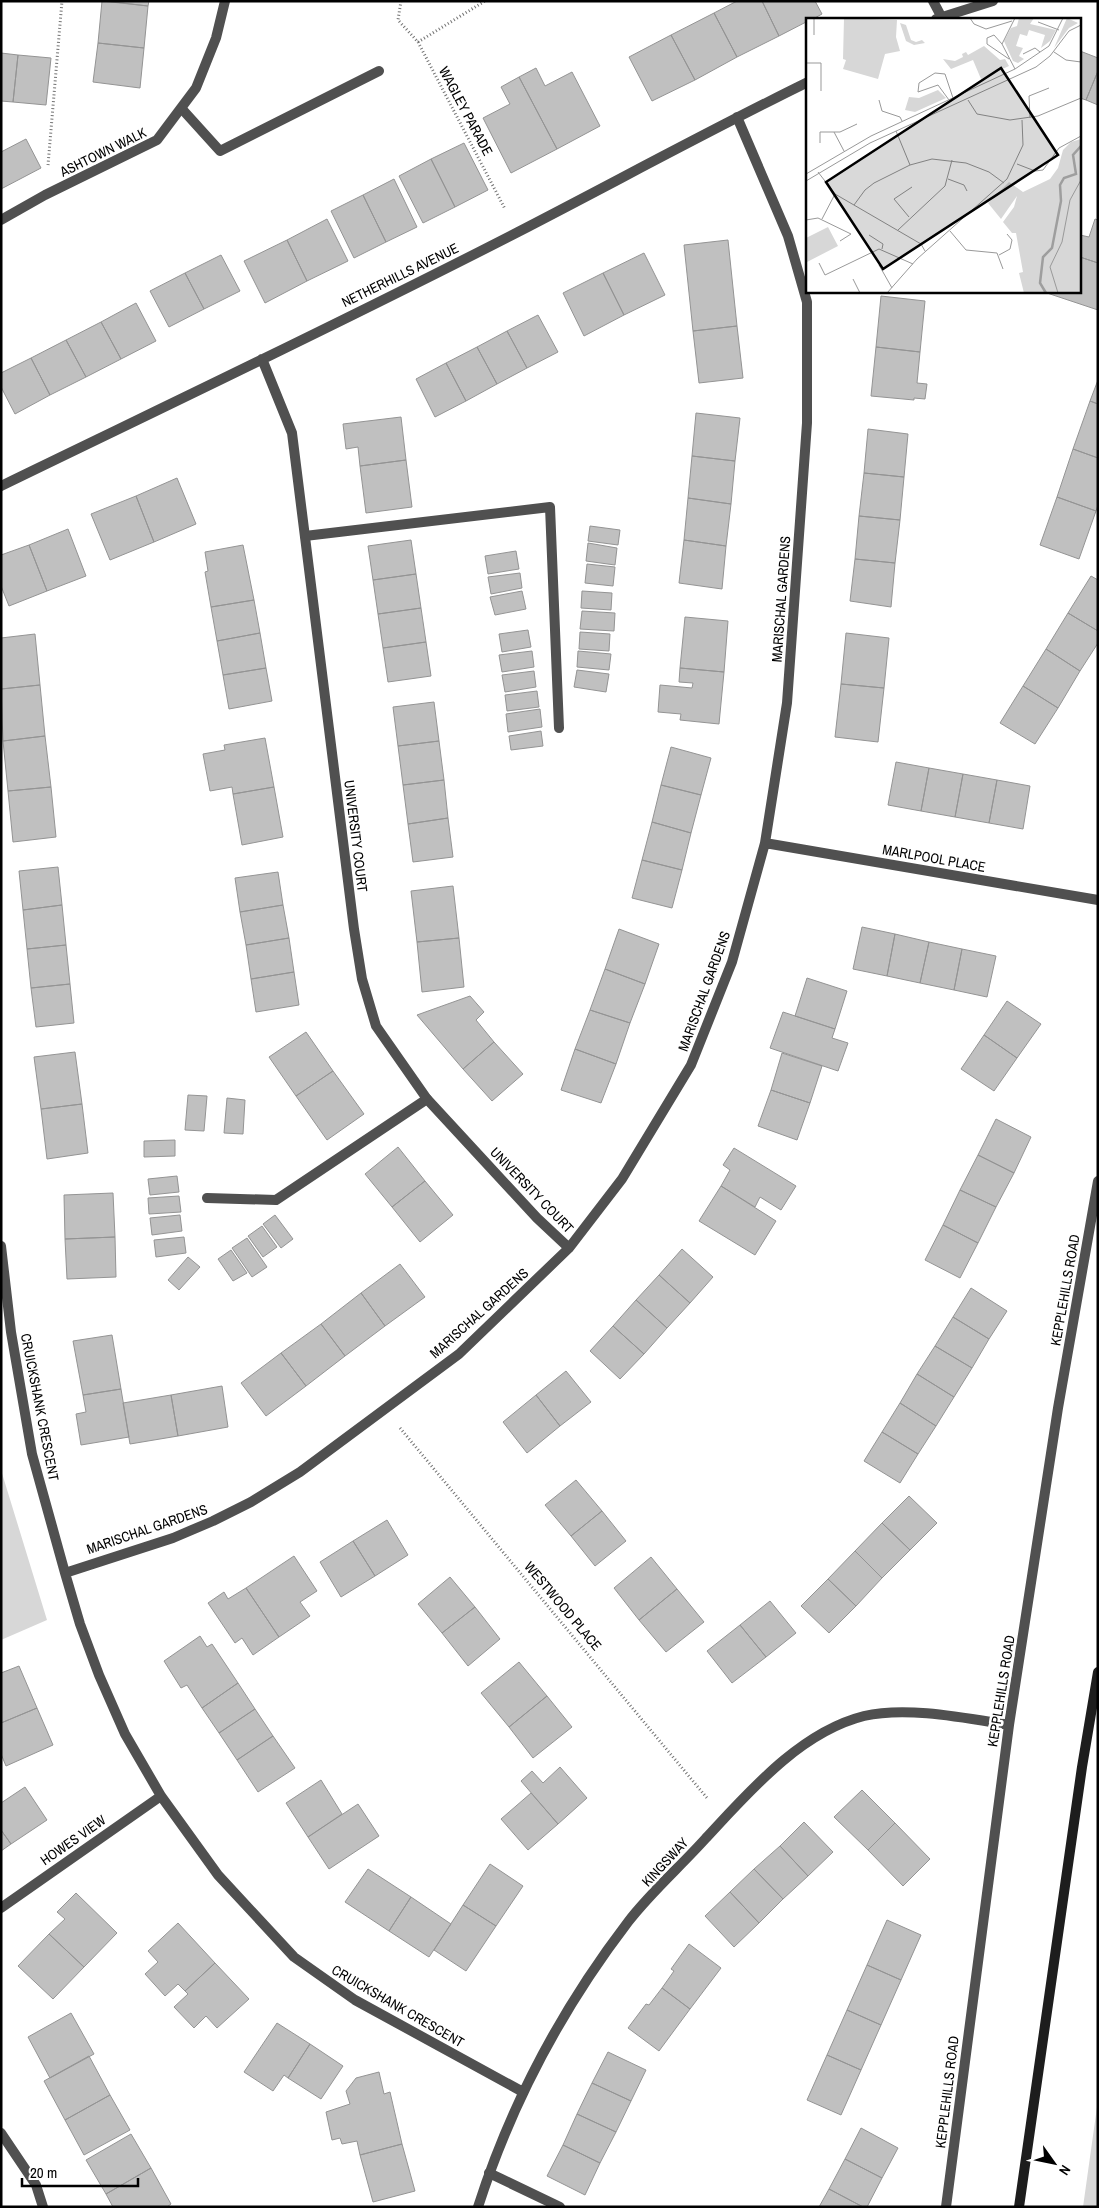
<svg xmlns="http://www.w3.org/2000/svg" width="1099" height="2208" font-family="'Archivo Narrow',sans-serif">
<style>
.green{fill:#d7d7d7}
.building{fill:#c0c0c0;stroke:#949494}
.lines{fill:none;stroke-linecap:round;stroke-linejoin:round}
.path{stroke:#727272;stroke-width:3;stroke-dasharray:1 2.5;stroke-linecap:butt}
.lane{stroke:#505050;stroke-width:10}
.street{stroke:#505050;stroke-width:10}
.secondary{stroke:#1d1d1d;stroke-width:10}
.labels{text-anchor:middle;stroke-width:5;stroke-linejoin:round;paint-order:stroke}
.street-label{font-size:14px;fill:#000;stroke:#fff}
.inset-river{fill:none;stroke:#9e9e9e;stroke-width:2.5}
.inset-road{fill:none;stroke:#999;stroke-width:1}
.view{fill:#000;fill-opacity:0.15;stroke:#000;stroke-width:2.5}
.inset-edge{fill:none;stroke:#000;stroke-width:2.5}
</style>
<rect width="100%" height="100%" fill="#fff"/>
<path class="green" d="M1,1470L47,1620L1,1640Z
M1098,2100V2207H1083Z"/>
<path class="building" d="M102,1L148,6L144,48L98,43Z
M106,1H149L148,6Z
M737,1H762L779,36L737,57L714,13Z
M762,1H815L822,14L813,19H808V21L779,36Z
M714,13L737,57L695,80L671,35Z
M671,35L695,80L652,101L629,57Z
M98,43L144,48L140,88L93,82Z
M1080,51L1098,58V71L1086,100L1080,98Z
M1,53L18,55L13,102L1,101Z
M18,55L51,58L46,105L13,102Z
M536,68L545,86L572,72L600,126L557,149L519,77Z
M1098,71V105L1086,100Z
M519,77L557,149L511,173L483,118L510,104L501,87Z
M26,139L41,168L1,189V152Z
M464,143L488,190L455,207L431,159Z
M431,159L455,207L423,223L399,176Z
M394,179L417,227L386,242L363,195Z
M363,195L386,242L354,258L331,211Z
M327,219L348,261L307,281L287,240Z
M1095,219L1098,220V263L1080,257V235L1089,237Z
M287,240L307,281L265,303L244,261Z
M728,240L737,326L693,331L684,245Z
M644,253L665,295L624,315L603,273Z
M221,255L240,291L204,309L185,273Z
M1080,257L1098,263V310L1047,293L1048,291H1080Z
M185,273L204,309L169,327L150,291Z
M603,273L624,315L584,336L563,293Z
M881,296L925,301L920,352L876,347Z
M136,303L156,341L121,359L101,322Z
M538,315L558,352L527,368L507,331Z
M101,322L121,359L86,377L66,340Z
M737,326L743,378L699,383L693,331Z
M507,331L527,368L497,384L477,347Z
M66,340L86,377L50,395L31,358Z
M477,347L497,384L466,401L446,363Z
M876,347L920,352L917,383L927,384L925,399L914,398V400L871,396Z
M31,358L50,395L15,414L1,387V373Z
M446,363L466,401L435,417L416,379Z
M1098,380V404L1090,401Z
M1090,401L1098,404V458L1073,449Z
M696,413L740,418L735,461L692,456Z
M401,417L406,460L360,466L358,447L346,449L343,424Z
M868,429L908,434L904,477L864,473Z
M1073,449L1098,458V505L1096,511L1057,497Z
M692,456L735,461L731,504L688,498Z
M406,460L412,507L366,513L360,466Z
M864,473L904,477L900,520L859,516Z
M177,478L196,524L154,542L136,496Z
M136,496L154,542L110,560L91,514Z
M1057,497L1096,511L1079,559L1040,545Z
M688,498L731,504L726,546L684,540Z
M859,516L900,520L895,563L855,559Z
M590,526L620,530L618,545L588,541Z
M68,529L86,576L47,591L29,545Z
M411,540L416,574L373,580L368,546Z
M684,540L726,546L722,589L679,583Z
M588,543L617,548L615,565L586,561Z
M29,545L47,591L9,606L1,586V555Z
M243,545L254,600L211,607L205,572L208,571L205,552Z
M516,551L519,569L488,574L485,556Z
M855,559L895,563L891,607L850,601Z
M587,564L615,567L613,586L585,583Z
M520,573L522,588L491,594L488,577Z
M416,574L421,608L378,614L373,580Z
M1091,576L1098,580V631L1068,613Z
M522,591L526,609L495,615L490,597Z
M582,591L612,593L611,610L581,608Z
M254,600L260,633L217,641L211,607Z
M421,608L426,642L383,648L378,614Z
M582,611L615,613L614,631L580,629Z
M1068,613L1098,631V643L1080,671L1046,649Z
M685,617L728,621L724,672L680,668Z
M528,630L531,647L502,652L499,634Z
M580,632L610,634L609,651L579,649Z
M260,633L266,668L223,675L217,641Z
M846,633L889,638L884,688L841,684Z
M35,634L40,685L1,689V638Z
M426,642L431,676L388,682L383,648Z
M1046,649L1080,671L1058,708L1023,686Z
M532,651L534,667L502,672L499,655Z
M578,651L611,654L609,670L577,667Z
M266,668L272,701L229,709L223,675Z
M680,668L724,672L719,724L680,720L681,714L658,712L660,685L692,688L693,683L679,682Z
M577,670L609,674L606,692L574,687Z
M534,671L536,687L505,692L502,675Z
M841,684L884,688L878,742L835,737Z
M40,685L45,736L3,741L1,689Z
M1023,686L1058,708L1035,744L1000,723Z
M537,691L539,707L507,711L505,695Z
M434,702L439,741L398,746L393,707Z
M540,709L542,727L508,732L506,714Z
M541,731L543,746L511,750L509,736Z
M45,736L51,787L8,791L3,741Z
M265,738L274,787L233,794L232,787L210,791L203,754L225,750L224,745Z
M439,741L444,780L403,785L398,746Z
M671,747L711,758L701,795L661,785Z
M896,762L929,768L921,811L888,805Z
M929,768L963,774L955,817L921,811Z
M963,774L997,780L989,823L955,817Z
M444,780L448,818L408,824L403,785Z
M997,780L1030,786L1023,829L989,823Z
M661,785L701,795L691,833L652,822Z
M51,787L56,837L13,842L8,791Z
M274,787L283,837L242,845L233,794Z
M448,818L453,857L413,862L408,824Z
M652,822L691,833L682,870L642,860Z
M642,860L682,870L672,908L632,898Z
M58,867L62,905L23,910L19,871Z
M278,872L283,905L240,912L235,878Z
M453,886L459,938L417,942L411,891Z
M62,905L66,945L27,949L23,910Z
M283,905L289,938L246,945L240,912Z
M862,927L895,934L887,976L853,969Z
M619,929L659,944L645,984L605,969Z
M895,934L929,942L920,983L887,976Z
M289,938L294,972L251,979L246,945Z
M459,938L464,987L422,992L417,942Z
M929,942L962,949L954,990L920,983Z
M66,945L70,984L31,988L27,949Z
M962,949L996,956L987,997L954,990Z
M605,969L645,984L630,1023L590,1010Z
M294,972L299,1005L256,1012L251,979Z
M807,978L847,991L835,1029L795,1016Z
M70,984L74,1023L36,1027L31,988Z
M470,996L484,1012L476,1020L494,1042L463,1069L417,1015Z
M1007,1001L1041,1024L1017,1058L984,1035Z
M590,1010L630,1023L616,1064L575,1049Z
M783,1012L835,1029L832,1038L848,1043L838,1071L770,1048Z
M306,1032L333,1071L296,1096L269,1057Z
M984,1035L1017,1058L994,1091L961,1069Z
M494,1042L523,1074L492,1101L463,1069Z
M575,1049L616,1064L601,1103L561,1090Z
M75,1052L82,1104L41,1109L34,1057Z
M782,1053L822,1066L810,1103L771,1090Z
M333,1071L364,1114L327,1140L296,1096Z
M771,1090L810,1103L797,1140L758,1126Z
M188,1095L207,1096L204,1131L185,1130Z
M227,1098L245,1100L243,1134L224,1133Z
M82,1104L88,1153L47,1159L41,1109Z
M996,1119L1031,1137L1014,1173L978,1155Z
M175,1140V1156L144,1157V1141Z
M398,1147L425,1181L392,1207L365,1174Z
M734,1148L796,1186L781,1210L760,1197L755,1207L721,1186L730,1170L723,1165Z
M978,1155L1014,1173L996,1207L960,1190Z
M177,1176L179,1192L150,1195L148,1179Z
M425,1181L453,1215L420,1242L392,1207Z
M721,1186L776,1221L755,1255L699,1221Z
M960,1190L996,1207L978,1243L943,1225Z
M113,1193L115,1237L65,1239L64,1195Z
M179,1196L181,1212L149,1214L148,1198Z
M180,1215L182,1231L152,1235L150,1218Z
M275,1215L293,1239L281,1248L263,1224Z
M943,1225L978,1243L960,1278L925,1260Z
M262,1226L277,1247L263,1257L248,1236Z
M115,1237L116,1277L67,1279L65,1239Z
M184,1237L186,1253L156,1257L154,1240Z
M247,1238L267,1267L252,1277L232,1248Z
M682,1249L713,1277L690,1303L659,1275Z
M231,1250L247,1273L233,1281L218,1259Z
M188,1257L200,1267L179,1290L168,1280Z
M400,1264L425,1297L385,1326L361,1293Z
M659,1275L690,1303L667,1328L636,1300Z
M971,1288L1007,1311L989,1339L953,1317Z
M361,1293L385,1326L345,1356L321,1324Z
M636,1300L667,1328L644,1354L613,1326Z
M953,1317L989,1339L972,1368L935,1346Z
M321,1324L345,1356L306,1386L281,1353Z
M613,1326L644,1354L620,1379L590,1351Z
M112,1335L121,1389L83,1395L73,1341Z
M935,1346L972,1368L954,1397L917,1374Z
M281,1353L306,1386L266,1416L241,1383Z
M566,1371L591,1402L560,1426L536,1395Z
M917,1374L954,1397L936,1426L900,1403Z
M222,1386L228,1427L178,1436L171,1395Z
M121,1389L129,1437L81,1445L76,1414L86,1412L83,1395Z
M171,1395L178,1436L130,1444L123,1403Z
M536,1395L560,1426L527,1453L503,1422Z
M900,1403L936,1426L918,1454L882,1432Z
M882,1432L918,1454L900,1483L864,1461Z
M576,1480L602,1511L571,1536L545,1505Z
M909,1496L937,1523L910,1550L882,1523Z
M602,1511L626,1541L595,1566L571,1536Z
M387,1520L408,1555L375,1576L353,1541Z
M882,1523L910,1550L882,1578L855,1551Z
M353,1541L375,1576L341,1597L320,1562Z
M855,1551L882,1578L856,1606L828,1579Z
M294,1556L317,1591L300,1602L310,1616L279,1637L246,1588Z
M651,1557L677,1589L639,1620L614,1588Z
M450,1577L475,1607L442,1633L418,1604Z
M828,1579L856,1606L829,1633L801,1606Z
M246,1588L279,1637L253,1655L242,1638L235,1643L208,1603L224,1592L228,1599Z
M677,1589L704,1622L666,1652L639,1620Z
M770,1601L796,1633L766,1657L740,1625Z
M475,1607L500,1639L468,1666L442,1633Z
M740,1625L766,1657L732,1683L707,1651Z
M200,1636L207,1647L212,1644L238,1683L202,1708L187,1685L181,1688L164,1661Z
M519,1662L547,1696L509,1727L481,1693Z
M19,1666L37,1708L1,1723V1673Z
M238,1683L255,1709L219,1733L202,1708Z
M547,1696L572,1727L533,1758L509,1727Z
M37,1708L53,1745L6,1766L1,1754V1723Z
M255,1709L273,1736L237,1760L219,1733Z
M273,1736L295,1768L258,1792L237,1760Z
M560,1767L587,1798L558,1824L521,1781L532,1771L543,1783Z
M321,1780L342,1814L308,1837L286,1803Z
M25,1787L47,1820L11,1844L1,1830V1803Z
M862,1790L895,1823L868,1850L834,1817Z
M531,1793L558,1824L528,1850L501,1819Z
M358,1804L379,1836L329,1869L308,1837Z
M804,1822L833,1852L808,1876L780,1846Z
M895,1823L930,1859L903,1886L868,1850Z
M1,1830L11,1844L1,1851Z
M780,1846L808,1876L783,1899L754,1869Z
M490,1864L523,1886L496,1926L463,1905Z
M368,1869L411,1897L389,1931L345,1902Z
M754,1869L783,1899L759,1923L730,1892Z
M730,1892L759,1923L734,1947L705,1916Z
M76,1893L117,1933L84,1967L49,1934L65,1919L57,1912Z
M411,1897L451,1924L429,1957L389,1931Z
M463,1905L496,1926L466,1971L434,1950Z
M887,1920L921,1935L901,1980L867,1965Z
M178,1923L215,1963L185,1991L178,1984L165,1996L145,1974L158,1962L148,1951Z
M49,1934L84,1967L53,1999L18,1966Z
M689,1944L721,1968L690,2009L662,1988L674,1971L671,1969Z
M215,1963L249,1999L217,2028L206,2016L194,2028L174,2007L188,1994L185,1991Z
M867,1965L901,1980L881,2025L847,2010Z
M662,1988L690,2009L659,2051L628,2028L646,2004L649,2005Z
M847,2010L881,2025L861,2070L827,2055Z
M71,2013L94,2054L50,2078L28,2037Z
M277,2023L310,2044L288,2078L284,2075L273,2091L244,2072Z
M310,2044L343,2066L321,2099L288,2078Z
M608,2052L646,2070L631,2101L592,2083Z
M827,2055L861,2070L841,2115L807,2100Z
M89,2056L110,2095L65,2120L44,2081Z
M379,2072L384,2094L390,2092L402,2144L360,2155L357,2141L342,2144L340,2138L332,2140L326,2112L350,2104L346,2091L356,2078Z
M592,2083L631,2101L616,2132L577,2114Z
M110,2095L130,2130L84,2155L65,2120Z
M577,2114L616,2132L600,2163L563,2145Z
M861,2128L898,2148L882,2178L845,2159Z
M131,2134L151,2168L106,2194L86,2160Z
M402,2144L415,2191L373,2202L360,2155Z
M563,2145L600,2163L585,2195L547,2176Z
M845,2159L882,2178L867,2207H863L829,2189Z
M151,2168L171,2204L167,2207H113L106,2194Z
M829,2189L863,2207H819Z"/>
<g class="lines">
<path class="path" d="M401,1L398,20L418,42L505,209
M418,42L485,1
M48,165L62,1
M400,1428L707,1798"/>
<path class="lane" d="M182,109L220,151L379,71
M305,536L550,507L559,728
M207,1198L276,1200L427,1099
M489,2173L560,2207"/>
<path class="street" d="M933,1L941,16
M936,19L993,1
M1,220L45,195L157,140L196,88L216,38L225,1
M262,359L292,433L354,929L362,979L376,1026L427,1099L537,1218L569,1248
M1,486C174,402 347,320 518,232C615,182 710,130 808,82
M765,843L1098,900
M1,1246L11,1332L32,1454L65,1573L80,1624L99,1675L125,1734L161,1796L218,1875L294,1957L355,2000L523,2092
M65,1573L173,1538L213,1521L251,1502L300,1472L459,1354L569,1248L622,1179L691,1065L732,962L765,843L787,703L807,423V302L788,236L737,117
M1,1908L161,1796
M1,2133L36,2185L43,2207
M478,2207C511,2104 563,2007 628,1922C651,1892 681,1866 706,1838C749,1792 800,1732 864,1716C907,1706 965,1718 1009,1725
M946,2207L1009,1725L1058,1408L1098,1181"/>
<path class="secondary" d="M1019,2207L1082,1767L1098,1672"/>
</g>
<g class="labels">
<g class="street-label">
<text transform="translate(466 111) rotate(62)" y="5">WAGLEY PARADE</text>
<text transform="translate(103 152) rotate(-26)" y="5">ASHTOWN WALK</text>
<text transform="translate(400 275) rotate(-26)" y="5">NETHERHILLS AVENUE</text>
<text transform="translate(781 599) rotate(-86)" y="5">MARISCHAL GARDENS</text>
<text transform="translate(356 836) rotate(83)" y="5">UNIVERSITY COURT</text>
<text transform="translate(934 858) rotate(10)" y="5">MARLPOOL PLACE</text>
<text transform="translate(704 991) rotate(-70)" y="5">MARISCHAL GARDENS</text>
<text transform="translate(532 1190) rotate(46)" y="5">UNIVERSITY COURT</text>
<text transform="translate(1065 1290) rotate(-80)" y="5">KEPPLEHILLS ROAD</text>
<text transform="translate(479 1313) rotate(-42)" y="5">MARISCHAL GARDENS</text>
<text transform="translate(40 1407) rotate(79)" y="5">CRUICKSHANK CRESCENT</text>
<text transform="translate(147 1529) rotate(-19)" y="5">MARISCHAL GARDENS</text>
<text transform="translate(563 1606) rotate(50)" y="5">WESTWOOD PLACE</text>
<text transform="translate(1001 1691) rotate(-81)" y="5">KEPPLEHILLS ROAD</text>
<text transform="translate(73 1840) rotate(-35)" y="5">HOWES VIEW</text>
<text transform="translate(665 1862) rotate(-47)" y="5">KINGSWAY</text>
<text transform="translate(398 2006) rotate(30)" y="5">CRUICKSHANK CRESCENT</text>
<text transform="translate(947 2092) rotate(-83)" y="5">KEPPLEHILLS ROAD</text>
</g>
</g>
<g transform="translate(806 18)">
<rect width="275" height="275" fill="#fff"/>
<path d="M38,0L91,2L90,19L94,33L79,36L72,61L37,51L40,42L37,41ZM213,0H228L224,6L250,12L244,23L235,30L239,17L223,12L221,18L214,16L210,28L217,30L213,38L218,41L212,45L207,43L198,23L205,10L211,8ZM261,0L272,5L263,10L248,30ZM94,5L100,7L105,22L110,24L116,22L119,25L108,27L100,23ZM178,28L194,42L199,41L203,48L175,61L167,42L145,51L137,41L149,43L157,39L156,36L160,34L162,37ZM132,72L140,80L109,94L99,92L103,79L113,80ZM275,121V275H218L213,255L217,254L210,215H206L197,204L208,189L211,178L195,201L182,185L203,164L217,174L244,161L252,150L257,132L265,124ZM22,209L32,228L1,244L0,220Z" fill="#d7d7d7"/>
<path class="inset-river" d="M240,275L234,265L237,239L246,230L255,183L254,167L258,160L270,156L267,137L275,128"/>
<path class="inset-road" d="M164,0L168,6L180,11L206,3M209,0L196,26L209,51M232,4L253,12M8,17V0M196,26L188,17L181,20V26L203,41M248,34L260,42L275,44M217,36L229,30L234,34M0,45H15V73M73,82L76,93L94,99L96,103M143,82L132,67L112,74L113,65L129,55L139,56L147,80M162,82L171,96L204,102L232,98L275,80M224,100L223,78L243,70M90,113L104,147M28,114L38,133M14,125V114H34L51,106M211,146L229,153L237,152L253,130L275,118M12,154L29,176L115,226L119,233M0,156L65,118L209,51L243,28L257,0M142,161L158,167L161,173M0,163L64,125L230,49L244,38L263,13L275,7M48,187L59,172L68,165L104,147L126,141L160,145L183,154L198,165M103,199L88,181L106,169M16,201L29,176M0,202L12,200L45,216L34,223M92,212L139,168L146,142M144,213L160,232L191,235L197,251M63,217L77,226L76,231M193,237L204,231L206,222L201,216M13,245L19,257L73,231L107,246M73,247L86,270M47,261L54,275M81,275L111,241L201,161L217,127L216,102M252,275L244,249L256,224L264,182L275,162"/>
<path class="view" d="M195,50L252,137L77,251L20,164Z"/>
<rect width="275" height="275" class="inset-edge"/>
</g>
<rect width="1099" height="2208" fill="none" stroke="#000000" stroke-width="5"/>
<g transform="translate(1054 2163) rotate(123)" stroke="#ffffff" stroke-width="4" paint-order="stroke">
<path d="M0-4L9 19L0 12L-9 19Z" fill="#000000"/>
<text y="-8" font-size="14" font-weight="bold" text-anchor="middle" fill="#000000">N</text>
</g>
<path d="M22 2178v8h116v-8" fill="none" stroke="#000000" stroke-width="2.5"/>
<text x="30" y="2178" font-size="15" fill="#000000" stroke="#ffffff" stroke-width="4" paint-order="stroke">20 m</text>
</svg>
